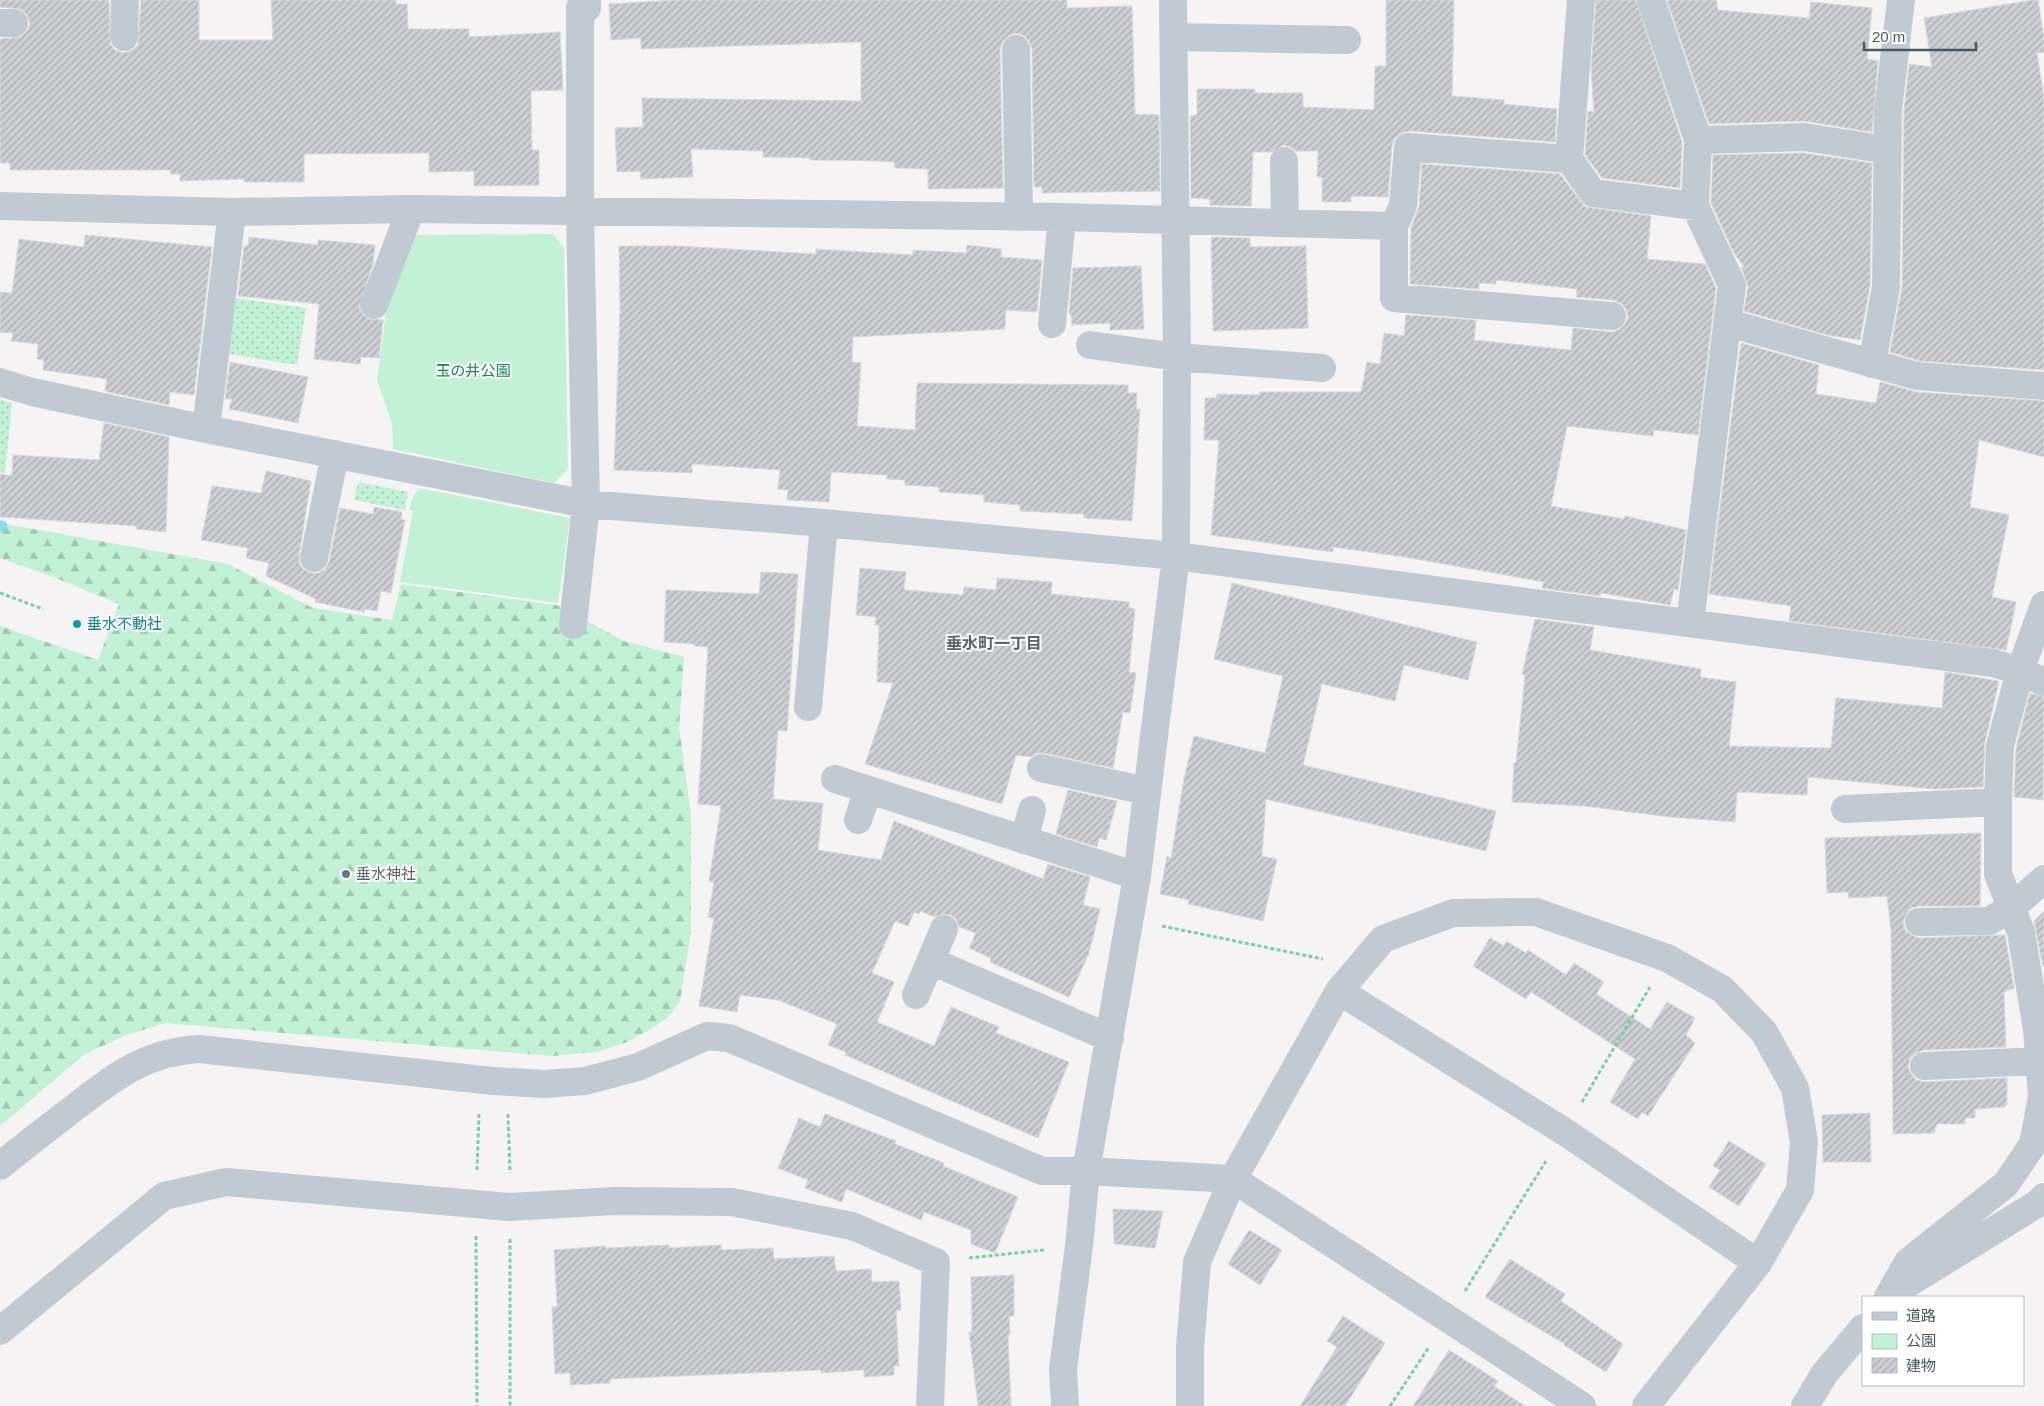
<svg xmlns="http://www.w3.org/2000/svg" width="2044" height="1406" font-family="Arial,'Noto Sans JP',sans-serif">
<style>
.green{fill:#c3f1d5}
.forest{fill:url(#forest-firs)}
.garden{fill:url(#garden-dots)}
.lines{fill:none;stroke-linecap:round;stroke-linejoin:round}
.stream{stroke:#90daee;stroke-width:11}
.building{fill:url(#building-hatch);stroke:#d7d9de}
.path{stroke:#7ad0a6;stroke-width:3;stroke-dasharray:4 2.5;stroke-linecap:butt}
.minor{stroke:#c1cad2;stroke-width:28}
.culture-dot{fill:#0f9aa8;stroke:#fff;stroke-width:2}
.worship-dot{fill:#6b7280;stroke:#fff;stroke-width:2}
.labels{text-anchor:middle;stroke-width:4;stroke-linejoin:round;paint-order:stroke}
.park-label{font-size:15px;fill:#17864f;stroke:#fff}
.culture-label{font-size:15px;fill:#0d838f;stroke:#fff;text-anchor:start}
.worship-label{font-size:15px;fill:#5b616d;stroke:#fff;text-anchor:start}
.neighbourhood-label{font-size:16px;font-weight:bold;fill:#5f6368;stroke:#fff}
</style>
<defs>
<pattern id="forest-firs" width="22" height="20" patternUnits="userSpaceOnUse" patternTransform="scale(1.25)"><rect width="22" height="20" fill="#c3f1d5"/><path d="M5 1l3.5 6h-7zM16 11l3.5 6h-7z" fill="#a0c6b0"/></pattern>
<pattern id="garden-dots" width="8" height="8" patternUnits="userSpaceOnUse" patternTransform="scale(1.25)"><rect width="8" height="8" fill="#c3f1d5"/><path d="M2 2h.1M6 6h.1" fill="none" stroke="#a0c6b0" stroke-width="1.8" stroke-linecap="round"/></pattern>
<pattern id="building-hatch" width="6" height="6" patternUnits="userSpaceOnUse" patternTransform="scale(1.25)"><rect width="6" height="6" fill="#cdcfd5"/><path d="M-1 1l2-2M0 6l6-6M5 7l2-2" fill="none" stroke="#a8abb0"/></pattern>
</defs>
<rect width="100%" height="100%" fill="#f5f3f3"/>
<path class="green" d="M553,234L564,248L568,469L554,483L393,449L392,423L377,380L389,290L414,235Z
M419,488L570,518L558,603L400,582L413,511L409,510L413,497Z"/>
<path class="forest" d="M0,523L228,564L313,608L392,620L401,584L557,605L624,641L684,657L679,727L691,815V932L680,1001L668,1017L651,1029L627,1042L597,1052L552,1056L165,1023L124,1036L85,1054L0,1126V626L98,660L119,604L56,578L0,558Z"/>
<path class="garden" d="M234,298L306,308L297,365L228,354Z
M0,399L12,403L5,473L0,472Z
M358,482L408,492L405,510L354,500Z"/>
<g class="lines">
<path class="stream" d="M0,526H2"/>
</g>
<path class="building" d="M0,0H109L110,44L115,50L123,53L131,51L138,45L141,0H199V40H273L271,0H396V4H407L408,29H469V37L560,32L563,90L531,91L532,150H539V185L474,186V171L429,172V153L304,154V182H244V179L180,181V174H171L170,170H10V163H0V39L21,37L28,30L30,23L27,15L21,9L0,7Z
M677,0H1067V8L1132,6L1135,114L1159,115L1160,191L1042,193V187H1034L1032,49L1029,41L1023,35L1016,33L1008,36L1002,42L1000,49L1003,188L928,189V169L895,168L894,162L878,161L810,160V158L763,157V151L691,149L693,177L641,179L640,171L617,172L615,128L643,127L642,98L861,101V42L641,49V38L611,40L609,4Z
M1386,0H1454L1452,96L1504,100V104L1557,109L1555,142L1409,131L1402,133L1395,138L1392,146L1388,197L1351,196V202H1322V177H1317L1318,151H1296L1291,147L1283,145L1272,152H1253L1251,206L1210,205V199L1191,198L1190,116L1197,115V89H1255V93H1303V107L1374,110L1375,66H1386Z
M1596,0H1636L1682,142L1680,188L1602,178L1585,155L1588,111L1594,112L1591,69Z
M1667,0H1716L1718,10L1809,18L1811,2L1872,8L1867,59L1878,61L1872,132L1804,121L1709,124Z
M2032,0H2038L2044,39V52L2037,53L2044,98V370L1920,361L1890,352L1902,287L1904,111L1909,64L1932,67L1924,18Z
M1803,153L1872,163L1870,286L1860,340L1827,335L1744,311L1748,286L1741,267H1744L1734,253L1711,203L1713,155Z
M1422,164L1560,174L1585,207L1651,216L1647,259L1705,264L1716,288L1698,435L1654,430L1653,436L1567,426L1551,506L1624,519L1625,516L1686,530L1678,590L1674,589L1670,605L1601,593L1600,596L1542,588L1544,582L1405,557L1333,547V552L1211,535L1219,440H1204L1205,398H1217V394L1259,395V392H1361L1367,362L1380,364L1384,333L1404,336L1406,315L1476,320L1474,340L1571,350L1573,328L1611,332L1619,330L1625,324L1628,317L1626,309L1621,303L1613,300L1576,297L1577,289L1496,280V284L1479,283V289L1410,284L1411,227L1419,207Z
M85,235L212,247L194,395L170,392L169,405L108,392L105,390L107,379L43,370L44,360L37,359L38,344L11,341L13,333L0,332V292L12,293L19,239L84,247Z
M249,237L318,245V240L375,245L373,264L359,307L362,314L368,319L383,320L379,358L361,357L360,364L314,359L319,304L238,296L244,246H248Z
M1211,237L1250,238V247L1306,246L1308,328L1213,331Z
M967,245L1001,249V257L1042,260L1037,312L1006,310L1005,329L853,337L852,362L861,363L857,426L915,430L917,383L1128,385V393H1137L1136,409H1140L1132,521L1084,518V514L1020,511V505L984,502V495L939,492V487L905,485V480L887,479V475L831,472L829,502L787,500L788,490L778,489L780,470L692,464V473L614,470L620,311L619,246H677L816,254V249L913,255V250L966,253Z
M1141,266L1144,329L1110,330V323L1072,325L1071,314H1069L1073,268Z
M1741,343L1819,365L1816,394L1876,403L1880,382L1916,392L2044,401V457L1979,440L1970,507L2009,515L1992,597L2016,602L2006,650L1789,621L1791,606L1709,594Z
M230,362L308,377L298,423L229,409L232,399H225Z
M104,423L169,437L166,532L136,529L137,526L0,517V474L12,476L13,455L99,460Z
M266,471L311,481L299,555V563L303,569L310,573H319L325,569L329,562L340,508L373,514L374,507L402,512L401,519L405,520L391,593L381,591L377,611L365,609L364,612L315,602L316,599L266,576L269,563L246,558L248,548L201,540L212,486L261,493Z
M860,568L906,572L904,590L963,595L964,587L996,590L997,578L1052,582L1051,594L1129,602V608L1135,609L1129,672L1136,673L1130,713L1123,712L1113,768L1044,753H1037L1030,757L1016,755L1002,804L865,764L893,683L877,682L879,625H875L876,617L856,615Z
M761,572L798,574L787,731L778,730L773,799L823,803L818,850L881,860L894,821L1043,879L1048,864L1090,877L1083,905L1100,909L1089,953L1069,997L990,962L991,958L969,948L976,933L959,927L956,919L951,915L943,914L934,917L920,911L919,914L914,912L908,926L895,921L872,973L894,982L877,1022L934,1046L951,1007L999,1027L996,1033L1069,1062L1038,1138L845,1055L846,1052L828,1045L837,1024L778,1000L740,995L737,1012L699,1006L714,918L708,917L714,882L709,881L721,806L698,804L708,647L694,646V644L664,642L666,590L759,594Z
M1232,583L1477,642L1468,680L1404,665L1395,701L1322,684L1303,765L1496,811L1486,851L1266,799L1262,856L1277,859L1263,921L1188,904L1189,900L1160,894L1167,856L1171,858L1184,779L1194,736L1265,753L1283,676L1214,659Z
M1535,619L1594,627L1590,650L1701,669L1700,677L1736,682L1729,746L1831,748L1836,698L1942,708L1945,672L1999,681L1985,742L1983,787L1934,789L1808,777L1807,795L1737,792L1735,822L1670,817L1584,806L1512,802L1514,763H1516L1525,675L1522,674Z
M2030,693L2044,697L2043,800L2014,797L2016,748Z
M1068,790L1117,801L1106,840L1099,838L1097,847L1056,834Z
M1981,833L1980,906H1918L1911,908L1906,914L1903,923L1905,930L1911,935L1919,938L2005,935L2014,988L2004,992L2006,1047L1923,1050L1916,1053L1910,1058L1908,1067L1911,1074L1916,1080L1924,1082L2007,1078V1103L2005,1107L1975,1109V1118H1965V1124H1937L1934,1133L1893,1134L1891,930L1887,896L1849,898L1848,892L1827,893L1825,838Z
M2044,911V966L2043,967L2034,921Z
M1490,938L1504,946L1506,941L1526,953L1528,950L1566,975L1574,963L1604,982L1596,994L1650,1029L1667,1002L1695,1018L1686,1035L1695,1043L1648,1116L1642,1112L1638,1119L1610,1102L1635,1059L1531,992L1526,999L1473,966Z
M1870,1113L1871,1162H1823L1822,1115Z
M825,1114L896,1141L895,1144L944,1163L943,1166L1018,1197L995,1253L971,1244V1230L924,1212L921,1220L846,1189L842,1202L805,1188L808,1180L778,1168L799,1118L820,1127Z
M1729,1141L1766,1164L1739,1206L1709,1187L1720,1170L1713,1166Z
M1113,1209L1163,1211L1155,1248L1114,1244Z
M1249,1230L1282,1250L1260,1285L1228,1264Z
M669,1245V1248L721,1245V1250L773,1248L774,1259L834,1256L836,1271L871,1269L872,1282L899,1281L901,1310L896,1311L899,1366H894V1375L864,1377V1370L821,1373V1370L610,1379V1383L570,1385V1373L555,1374L552,1307H556L557,1304L554,1250L605,1246V1248Z
M1510,1259L1565,1294L1561,1301L1623,1344L1606,1372L1564,1345L1565,1344L1485,1297Z
M1014,1275V1316H1009L1010,1335H1008L1011,1406H978L969,1332H972L971,1277Z
M1343,1316L1385,1343L1345,1406H1300L1337,1347L1327,1341Z
M1449,1350L1498,1381L1494,1386L1525,1406H1413Z"/>
<g class="lines">
<path class="path" d="M0,593L43,609
M1162,926L1323,959
M1582,1102L1650,987
M508,1114L510,1173
M477,1170L479,1114
M476,1236L477,1406
M510,1239V1406
M969,1258L1044,1250
M1465,1291L1546,1161
M1390,1406L1429,1347"/>
<path class="minor" d="M1651,0L1698,140L1695,206L1732,285L1690,623
M0,23H14
M124,37L125,0
M1174,37L1347,40
M1016,49L1019,216
M1698,140L1804,137L1888,150
M1569,159L1581,0
M1284,161L1285,223
M0,206L232,212L411,209L1062,217L1394,226
M374,305L411,209
M1612,316L1394,298V226L1403,206L1408,147L1569,159L1593,193L1695,206
M1728,323L1917,376L2044,386
M1052,324L1062,217
M1090,345L1177,357L1322,368
M1872,364L1886,287L1888,110L1901,0
M0,382L32,392L206,429L586,504L824,523L1176,556L1993,663L2020,671L2044,682
M206,429L232,212
M314,558L335,454
M573,625L586,504L580,212V7L587,8V0
M808,707L824,523
M1041,768L1147,791
M835,779L1137,876
M1845,809L1998,802
M858,820L868,790
M1024,840L1032,810
M1919,922L1989,921L2010,909L2044,879
M931,961L1110,1038
M1339,991L1565,1132L1758,1263
M916,995L944,929
M1924,1066L2040,1061
M0,1166C23,1147 47,1129 70,1111C112,1079 143,1052 199,1049L493,1081L544,1084L585,1081L638,1067L707,1036L729,1038L1042,1171H1086L1137,876L1176,556L1177,357L1173,0
M1891,1294L2040,1202L2044,1197
M1888,1297L1908,1262L2006,1184L2033,1144L2042,1097L2037,1030L2021,932L1998,874V802L2000,746L2020,671L2044,605
M0,1331L164,1196L226,1182L510,1207L615,1201L732,1202L852,1226L936,1262L930,1406
M1065,1406L1063,1369L1079,1246L1086,1171L1233,1179L1582,1406
M1190,1406V1348L1197,1262L1233,1179L1339,991L1383,939L1453,913L1536,912L1667,958L1722,989L1764,1032L1795,1088L1804,1142L1800,1190L1758,1263L1646,1406
M1805,1406L1825,1373L1863,1328"/>
</g>
<circle class="culture-dot" cx="77" cy="624" r="5"/>
<circle class="worship-dot" cx="346" cy="874" r="5"/>
<g class="labels">
<g class="park-label">
<text x="473" y="376">玉の井公園</text>
</g>
<g class="culture-label">
<text x="87" y="629">垂水不動社</text>
</g>
<g class="worship-label">
<text x="356" y="879">垂水神社</text>
</g>
<g class="neighbourhood-label">
<text x="994" y="649">垂水町一丁目</text>
</g>
</g>
<rect x="1862" y="1296" width="162" height="90" fill="#ffffff" stroke="#b7bbc0"/>
<rect x="1872" y="1312" width="25" height="8" fill="#c1cad2" stroke="#b7bbc0"/>
<text x="1906" y="1321" font-size="15" fill="#4a5661">道路</text>
<rect x="1872" y="1334" width="25" height="15" fill="#c3f1d5" stroke="#b7bbc0"/>
<text x="1906" y="1346" font-size="15" fill="#4a5661">公園</text>
<rect x="1872" y="1358" width="25" height="15" fill="url(#building-hatch)" stroke="#b7bbc0"/>
<text x="1906" y="1371" font-size="15" fill="#4a5661">建物</text>
<path d="M1864 42v8h112v-8" fill="none" stroke="#4a5661" stroke-width="2.5"/>
<text x="1872" y="42" font-size="15" fill="#4a5661" stroke="#ffffff" stroke-width="4" paint-order="stroke">20 m</text>
</svg>
